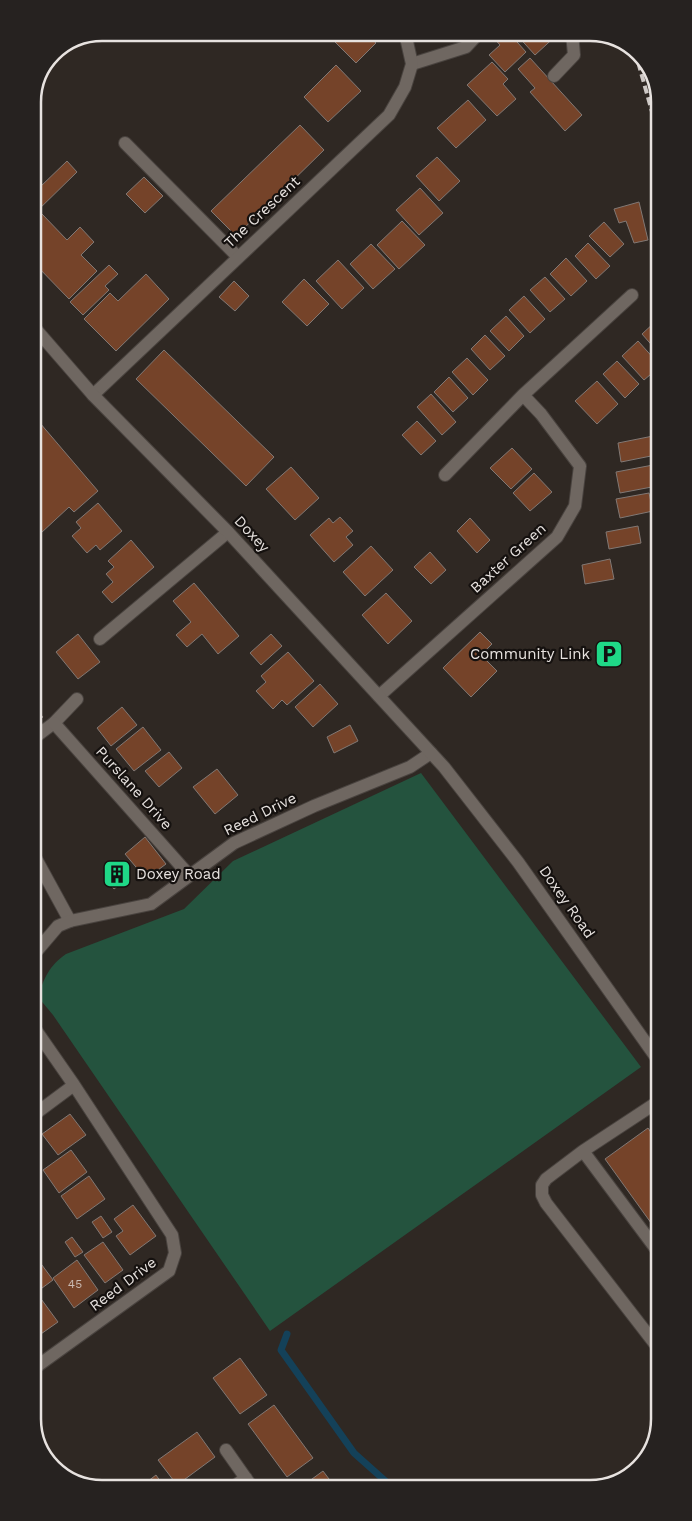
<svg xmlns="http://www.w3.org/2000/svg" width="692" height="1521" font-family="'Work Sans',sans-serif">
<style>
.green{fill:#24533e}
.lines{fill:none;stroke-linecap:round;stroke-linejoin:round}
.stream{stroke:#144159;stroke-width:7}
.building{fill:#754329;stroke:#817874}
.service-casing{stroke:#49433f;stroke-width:14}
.minor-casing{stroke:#49433f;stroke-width:14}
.tertiary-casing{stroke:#49433f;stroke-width:14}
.service{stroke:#6f6761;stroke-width:12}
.minor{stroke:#6f6761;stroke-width:12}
.tertiary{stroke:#6f6761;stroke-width:12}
.rail{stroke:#cec8c5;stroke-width:4;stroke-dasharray:8 4;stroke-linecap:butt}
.labels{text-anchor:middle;stroke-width:4.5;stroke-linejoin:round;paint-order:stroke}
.number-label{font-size:12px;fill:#cabab2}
.street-label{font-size:15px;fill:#e7e2df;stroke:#15110f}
.poi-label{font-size:15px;fill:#e7e2df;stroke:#15110f;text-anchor:end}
.rim{fill:none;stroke:#e7e2df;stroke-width:2.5}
</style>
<rect width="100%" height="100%" fill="#2f2823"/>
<path class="green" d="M421,773L641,1067L270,1331L53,1015L38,997C44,978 49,966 66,954L184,909L233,861Z"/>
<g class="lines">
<path class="stream" d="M287,1334L281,1350L354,1453L391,1486"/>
</g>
<path class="building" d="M326,33H365L376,43L356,63Z
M495,33H509L526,52L505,72L489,55L500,45L492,36Z
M515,33H559L535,55Z
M530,58L582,115L565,131L530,92L535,88L518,69Z
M492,62L508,79L503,84L516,99L497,116L467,85Z
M336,65L361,91L328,122L304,97Z
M468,100L486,120L456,148L437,128Z
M300,125L324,150L236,236L211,211Z
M437,157L460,181L439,201L416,176Z
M67,161L77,172L33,215V187L36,185L39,188Z
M144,177L163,196L145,213L126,194Z
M420,188L443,213L419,235L396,210Z
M639,202L648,240L634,243L626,221L619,223L614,209Z
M42,214L67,240L80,227L94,242L81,255L97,271L69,299L33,262V223Z
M402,221L425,245L399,269L377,245Z
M604,222L624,244L610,257L589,236Z
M588,243L610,266L596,279L575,256Z
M371,244L395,269L373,289L350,264Z
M566,258L587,281L571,296L550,274Z
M338,260L364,288L342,309L316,281Z
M109,265L118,274L105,286L109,290L83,315L70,302Z
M146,274L169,299L116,351L84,319L110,293L118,301Z
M545,277L565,299L550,312L530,290Z
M304,279L329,304L307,326L282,302Z
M234,281L249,296L235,311L219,297Z
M524,296L545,319L530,333L509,310Z
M506,316L524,336L509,351L490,331Z
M655,322L656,324V350L642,334Z
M485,335L505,356L490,370L471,349Z
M638,341L657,362V369L644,380L622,356Z
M164,350L274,457L246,486L136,379Z
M467,358L488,380L473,395L452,372Z
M617,361L639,384L625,398L603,374Z
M449,377L468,398L453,412L434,392Z
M597,381L618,404L597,424L575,401Z
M431,394L456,422L442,435L417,407Z
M34,416L98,491L74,512L69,507L41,533L34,525V504L37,501L34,497Z
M417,421L436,441L421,455L402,435Z
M653,436L656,455L621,462L618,443Z
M512,448L532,469L511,489L490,468Z
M653,465L657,486L620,493L616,472Z
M291,467L319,498L295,520L266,489Z
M534,473L552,492L530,511L513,493Z
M649,493L653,511L620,518L616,499Z
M98,503L122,531L100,550L96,545L87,553L72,536L81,528L76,522Z
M340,517L353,531L346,537L353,545L334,562L310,535L329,518L333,523Z
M470,518L490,540L477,553L457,531Z
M638,526L641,543L609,549L606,532Z
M131,540L154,567L112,603L102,592L113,582L106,574L114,567L108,561Z
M371,546L393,570L365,596L343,572Z
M430,552L446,570L431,584L414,567Z
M610,559L614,579L585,584L582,565Z
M194,583L239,636L218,654L202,634L187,647L176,635L191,622L173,601Z
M386,593L412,621L388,644L362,615Z
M480,632L492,644L481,655L497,671L471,697L443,668Z
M78,634L100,662L78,679L56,652Z
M271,634L282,646L261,665L250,653Z
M288,652L314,681L287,705L282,700L273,709L256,691L266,682L261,676Z
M320,684L338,704L313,727L295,707Z
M34,707L43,717L34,724Z
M122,707L137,725L111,746L97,728Z
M350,725L358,741L334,753L327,737Z
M143,727L161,750L134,771L116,749Z
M169,752L182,768L159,787L145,771Z
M217,769L238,795L215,814L193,787Z
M145,837L166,864L146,879L125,854Z
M118,869L127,879L114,889L106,879Z
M70,1114L86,1135L58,1155L42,1134Z
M648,1128L659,1144V1234L605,1159Z
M71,1150L87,1172L59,1193L43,1170Z
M89,1176L105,1199L77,1219L61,1196Z
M133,1205L156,1236L130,1255L116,1236L123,1231L114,1219Z
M101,1216L112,1232L103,1238L92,1222Z
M72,1237L83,1252L75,1257L65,1242Z
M103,1242L123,1270L105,1283L84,1255Z
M77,1260L98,1290L74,1308L53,1278Z
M39,1261L53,1280L38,1291L36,1288V1264Z
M36,1292L58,1322L38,1336L36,1333Z
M240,1358L267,1395L240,1414L213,1378Z
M274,1405L313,1458L287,1477L248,1424Z
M197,1432L215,1457L177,1485L158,1460Z
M323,1471L335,1487H301Z
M156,1475L165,1488H139Z"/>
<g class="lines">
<g class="service-casing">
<path id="service" d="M412,64L466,47L479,33
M554,76L574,55L572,33
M125,143L238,257
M100,639L228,532
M34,738L54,723L77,699
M35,857L70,921
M659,1101L583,1151L659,1253
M583,1151L546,1179L542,1185V1195L546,1203L659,1349"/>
</g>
<g class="minor-casing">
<path id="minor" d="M93,395L389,115L405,87L412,64L405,33
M445,475L523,395L632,295
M379,696L557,537L575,506L580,466L541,414L523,395
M54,723L189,875
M35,953L58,926L70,921L151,904L234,843L314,806L410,767L431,753
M35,1029L74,1085L172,1235L175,1253L169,1271L36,1367
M35,1114L74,1085
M226,1450L252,1487
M233,1487L246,1478"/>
</g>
<g class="tertiary-casing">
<path id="tertiary" d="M33,326L93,395L228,532L444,767L518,862L658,1060"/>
</g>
<use href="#service" class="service"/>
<use href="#minor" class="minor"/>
<use href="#tertiary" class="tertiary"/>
<path class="rail" d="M635,51L656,126
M655,79L656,81"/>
</g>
<defs>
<g id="parking-square" transform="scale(1.4375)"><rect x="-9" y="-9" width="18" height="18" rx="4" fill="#1fd887" stroke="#15110f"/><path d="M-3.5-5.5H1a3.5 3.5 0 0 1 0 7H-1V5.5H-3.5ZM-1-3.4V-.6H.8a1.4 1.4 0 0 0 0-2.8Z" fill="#111"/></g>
<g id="building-square" transform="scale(1.4375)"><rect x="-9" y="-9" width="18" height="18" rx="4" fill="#1fd887" stroke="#15110f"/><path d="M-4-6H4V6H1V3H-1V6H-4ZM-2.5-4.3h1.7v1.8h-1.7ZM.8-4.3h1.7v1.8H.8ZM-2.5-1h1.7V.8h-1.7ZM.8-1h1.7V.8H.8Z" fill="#111"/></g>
</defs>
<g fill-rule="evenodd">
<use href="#parking-square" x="609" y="654"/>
<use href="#building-square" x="117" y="874"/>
</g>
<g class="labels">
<g class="number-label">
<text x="75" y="1288">45</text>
</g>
<g class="street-label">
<text transform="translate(262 212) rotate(-43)" y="5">The Crescent</text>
<text transform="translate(252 534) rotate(47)" y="5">Doxey</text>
<text transform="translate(508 558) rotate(-42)" y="5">Baxter Green</text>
<text transform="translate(134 788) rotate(48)" y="5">Purslane Drive</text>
<text transform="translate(260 814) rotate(-26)" y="5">Reed Drive</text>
<text transform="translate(567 902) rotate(55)" y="5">Doxey Road</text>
<text transform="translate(123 1284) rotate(-37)" y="5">Reed Drive</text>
</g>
<g class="poi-label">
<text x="590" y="659">Community Link</text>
<text x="136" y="879" text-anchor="start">Doxey Road</text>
</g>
</g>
<path d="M0 0H692V1521H0ZM102 41H590A61 61 0 0 1 651 102V1419A61 61 0 0 1 590 1480H102A61 61 0 0 1 41 1419V102A61 61 0 0 1 102 41Z" fill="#262220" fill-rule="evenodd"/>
<path class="rim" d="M102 41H590A61 61 0 0 1 651 102V1419A61 61 0 0 1 590 1480H102A61 61 0 0 1 41 1419V102A61 61 0 0 1 102 41Z"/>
</svg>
